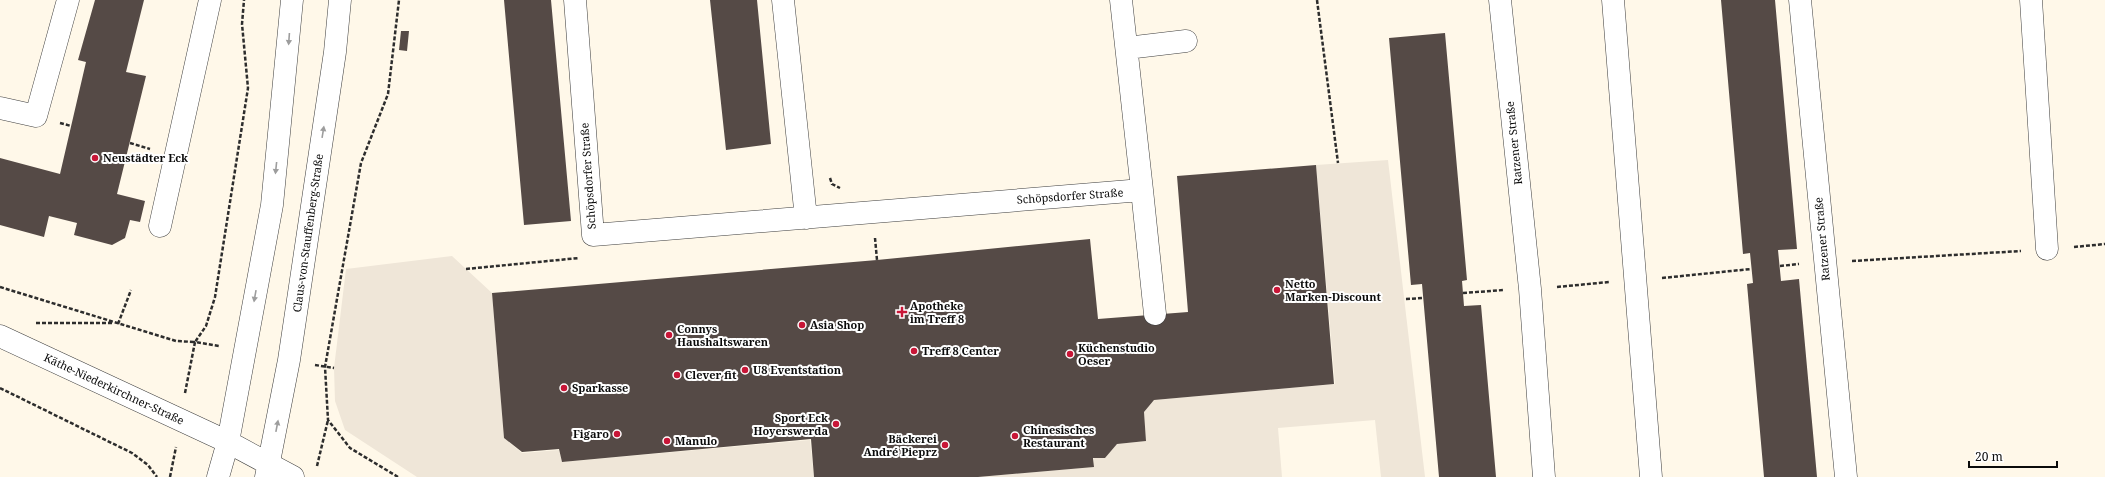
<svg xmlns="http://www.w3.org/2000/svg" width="2105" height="477" font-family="'Noto Serif',serif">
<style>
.plaza{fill:#efe6d8}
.building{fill:#554a46}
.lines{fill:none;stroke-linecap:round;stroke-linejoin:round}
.minor-casing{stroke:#3e3e3e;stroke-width:23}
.path{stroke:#2d2d2d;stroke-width:2.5;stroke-dasharray:4 2;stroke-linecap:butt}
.minor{stroke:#fff;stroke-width:22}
.oneway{fill:#9d9d9d}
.poi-dot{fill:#c81637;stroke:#fff;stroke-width:1.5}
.labels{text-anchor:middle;stroke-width:4;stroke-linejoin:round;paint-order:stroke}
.street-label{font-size:11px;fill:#0b0b0b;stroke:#fff}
.poi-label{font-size:11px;font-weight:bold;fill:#0b0b0b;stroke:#fff;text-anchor:start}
</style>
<rect width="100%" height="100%" fill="#fff8e9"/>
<path class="plaza" d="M1388,160L1425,477H1381L1375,420L1278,428L1282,477H978L1094,467V458H1105L1117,444L1146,441L1144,412L1154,400L1335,384L1316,165Z
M452,256L492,293L504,438L522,453L559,450L562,462L810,440L814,477H417L345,430L335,401L334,368L346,269Z"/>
<path class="building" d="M95,0H144L126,72L146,76L117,194L145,201L140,222L130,220L125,238L112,245L74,235L77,223L49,216L44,237L0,225V158L60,174L86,62L78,60Z
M504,0H551L571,221L524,225Z
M710,0H757L771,144L726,150Z
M1721,0H1775L1797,249L1778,250L1781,281L1799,279L1817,477H1764L1747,284L1753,283L1750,253L1743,254Z
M401,31H409L407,51L399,50Z
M1445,33L1467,280L1462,281L1464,306L1481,305L1496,477H1439L1422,284L1411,285L1389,38Z
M1316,165L1334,384L1154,400L1144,412L1146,441L1117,444L1105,458H1093L1094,467L978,477H814L811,439L562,462L559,449L522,452L504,438L492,293L877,260L1090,239L1098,319L1188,312L1177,176Z"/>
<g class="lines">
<g class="minor-casing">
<path id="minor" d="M575,0L593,235L1142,190L1121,0
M783,0L806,218
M1500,0L1530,289L1544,477
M1613,0L1651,477
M1800,0L1846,477
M2031,0L2047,249
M1127,48L1186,41
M0,108L36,116L68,0
M1142,190L1155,314
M160,226L210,0
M0,336L228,442L293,477
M218,477L228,442L272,205L292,0
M266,477L289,360L335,52L340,0"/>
</g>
<path class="path" d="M1317,0L1338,163
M60,123L71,126
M130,143L150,149
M830,178L832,184L840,188
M875,238L877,260
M2074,247L2105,244
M1852,261L2021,251
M1780,266L1799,264
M466,269L579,258
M1662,278L1751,269
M0,287L176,341L195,342L206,326L215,297L248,88L242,24L244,0
M1557,287L1609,282
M1463,293L1504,290
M1406,299L1423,298
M36,323H113
M118,324L131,290
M315,365L334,368
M0,388L132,453L148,465L157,477
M185,393L195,342L219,346
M317,466L328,420
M170,477L176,447
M398,477L350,448L328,420L325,367L361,163L388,94L399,0"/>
<use href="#minor" class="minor"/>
</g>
<defs><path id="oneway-solid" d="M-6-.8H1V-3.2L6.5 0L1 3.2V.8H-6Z"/></defs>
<g class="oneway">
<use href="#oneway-solid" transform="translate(289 39) rotate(94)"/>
<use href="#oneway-solid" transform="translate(323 132) rotate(-81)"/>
<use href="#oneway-solid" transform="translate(276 168) rotate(96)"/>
<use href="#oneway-solid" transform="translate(255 296) rotate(100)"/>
<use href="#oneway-solid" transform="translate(277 426) rotate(-79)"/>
</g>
<g class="poi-dot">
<circle cx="95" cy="158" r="4"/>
<circle cx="1277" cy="290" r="4"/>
<path d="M900 306h4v4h4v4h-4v4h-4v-4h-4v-4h4z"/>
<circle cx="802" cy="325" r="4"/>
<circle cx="669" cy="335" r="4"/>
<circle cx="914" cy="351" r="4"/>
<circle cx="1070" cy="354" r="4"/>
<circle cx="745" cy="370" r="4"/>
<circle cx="677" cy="375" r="4"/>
<circle cx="564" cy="388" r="4"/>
<circle cx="836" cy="424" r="4"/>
<circle cx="617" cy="434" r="4"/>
<circle cx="1015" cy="436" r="4"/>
<circle cx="667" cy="441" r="4"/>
<circle cx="945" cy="445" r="4"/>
</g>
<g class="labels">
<g class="street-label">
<text transform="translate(1514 143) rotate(-96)" y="4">Ratzener Straße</text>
<text transform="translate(588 176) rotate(-94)" y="4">Schöpsdorfer Straße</text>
<text transform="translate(1070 196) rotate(-4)" y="4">Schöpsdorfer Straße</text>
<text transform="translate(308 233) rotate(-82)" y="4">Claus-von-Stauffenberg-Straße</text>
<text transform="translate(1822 239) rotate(-95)" y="4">Ratzener Straße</text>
<text transform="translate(114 389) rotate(25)" y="4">Käthe-Niederkirchner-Straße</text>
</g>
<g class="poi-label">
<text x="103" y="162">Neustädter Eck</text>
<text x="1285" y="288">Netto<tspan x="1285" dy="13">Marken-Discount</tspan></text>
<text x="910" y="310">Apotheke<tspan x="910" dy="13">im Treff 8</tspan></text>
<text x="810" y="329">Asia Shop</text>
<text x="677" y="333">Connys<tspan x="677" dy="13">Haushaltswaren</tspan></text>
<text x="1078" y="352">Küchenstudio<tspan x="1078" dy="13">Oeser</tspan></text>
<text x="922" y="355">Treff 8 Center</text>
<text x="753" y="374">U8 Eventstation</text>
<text x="685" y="379">Clever fit</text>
<text x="572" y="392">Sparkasse</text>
<text x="828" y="422" text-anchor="end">Sport Eck<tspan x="828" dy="13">Hoyerswerda</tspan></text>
<text x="1023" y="434">Chinesisches<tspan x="1023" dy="13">Restaurant</tspan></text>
<text x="609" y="438" text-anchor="end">Figaro</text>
<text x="937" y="443" text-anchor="end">Bäckerei<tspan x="937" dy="13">André Pieprz</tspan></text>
<text x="675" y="445">Manulo</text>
</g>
</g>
<path d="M1969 461v6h88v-6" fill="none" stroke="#0b0b0b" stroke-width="2"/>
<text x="1975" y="461" font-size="12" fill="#0b0b0b" stroke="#ffffff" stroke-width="3" paint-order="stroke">20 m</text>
</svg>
